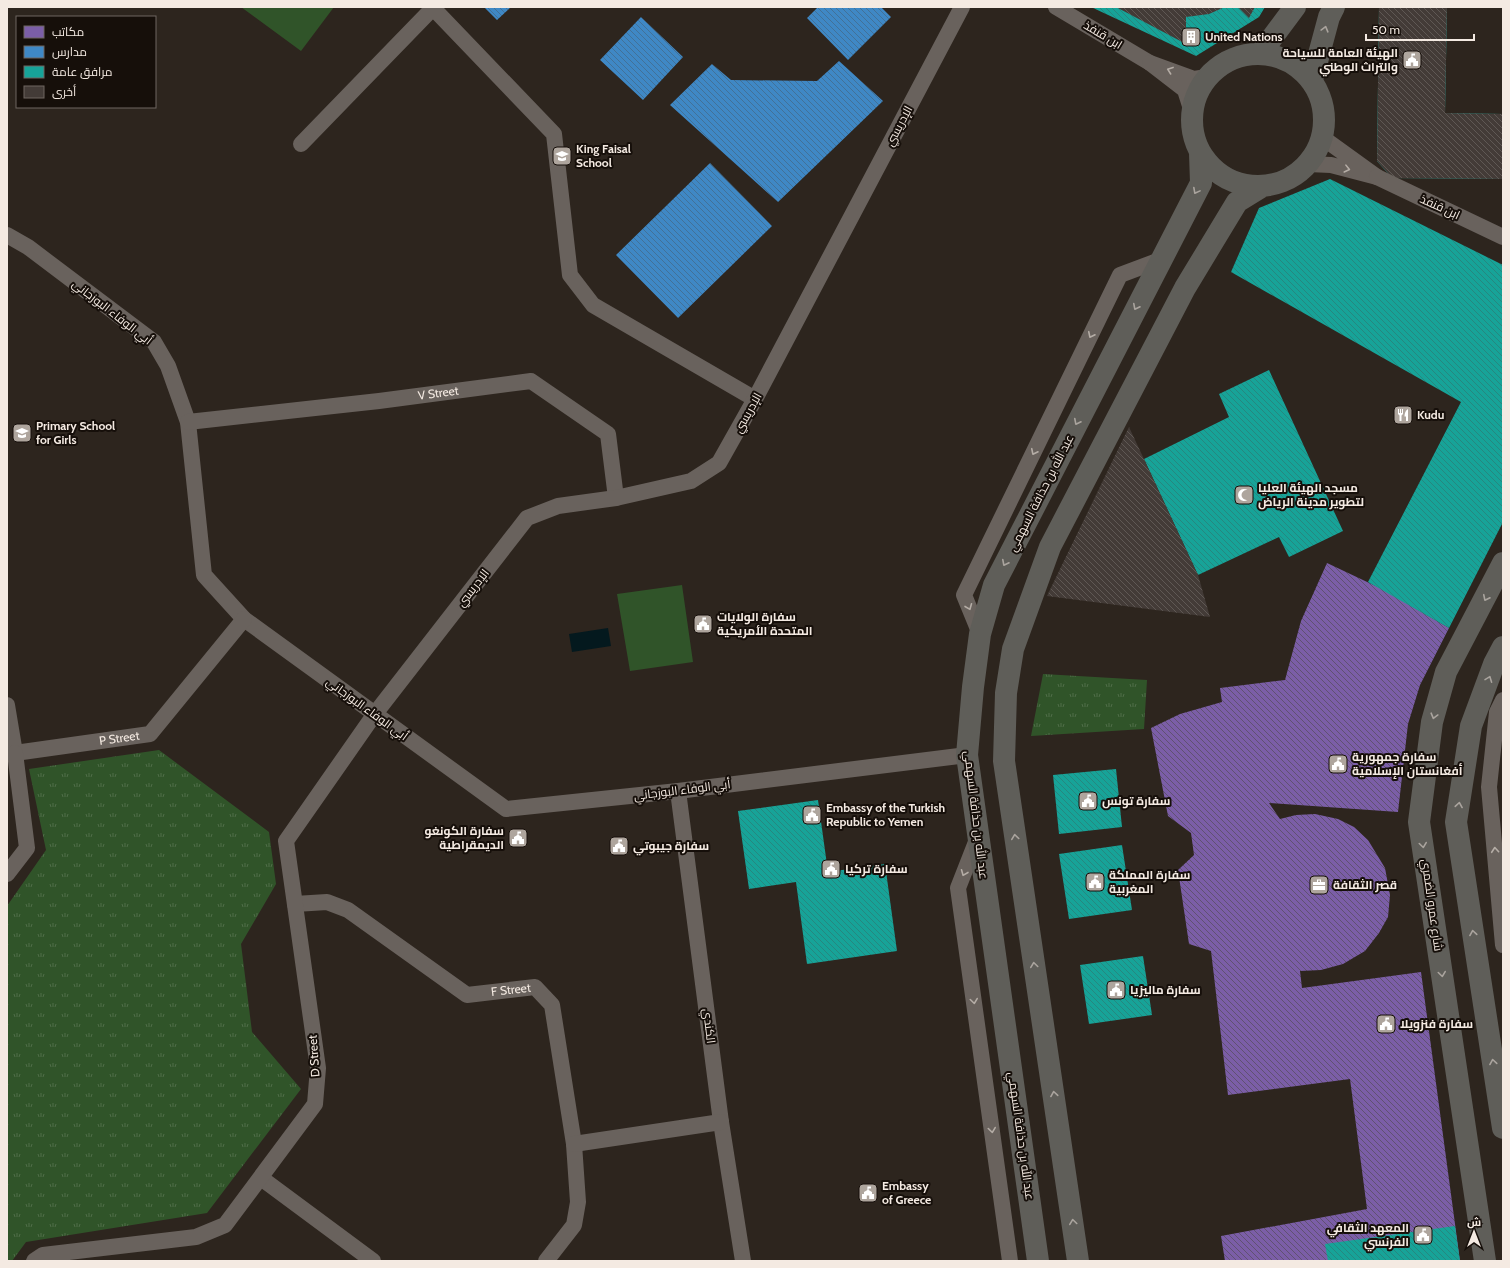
<svg xmlns="http://www.w3.org/2000/svg" width="1510" height="1268" font-family="Cabin,Cairo,sans-serif">
<style>
.grass{fill:url(#grass-tufts)}
.park{fill:#305429}
.water{fill:#04191e}
.offices{fill:url(#offices-back-hatch)}
.schools{fill:url(#schools-back-hatch)}
.public{fill:url(#public-back-hatch)}
.building{fill:url(#building-back-hatch)}
.lines{fill:none;stroke-linecap:round;stroke-linejoin:round}
.street{stroke:#69625d;stroke-width:16}
.secondary{stroke:#5f5e59;stroke-width:22}
.oneway{stroke:#aaa49e}
.oneway2{stroke:#b5ada6}
.labels{text-anchor:middle;stroke-width:4;stroke-linejoin:round;paint-order:stroke}
.street-label{font-size:12px;fill:#f4eae2;stroke:#160f0a}
.poi-label{font-size:12px;font-weight:bold;fill:#f4eae2;stroke:#160f0a;text-anchor:start}
</style>
<defs>
<pattern id="grass-tufts" width="24" height="20" patternUnits="userSpaceOnUse"><rect width="24" height="20" fill="#305429"/><path d="M3 7l-1-3M5 7V3M7 7l1-3M15 17l-1-3M17 17v-4M19 17l1-3" fill="none" stroke="#4f6d48"/></pattern>
<pattern id="offices-back-hatch" width="6" height="6" patternUnits="userSpaceOnUse"><rect width="6" height="6" fill="#7b5ea7"/><path d="M-1 5l2 2M0 0l6 6M5-1l2 2" fill="none" stroke="#605171"/></pattern>
<pattern id="schools-back-hatch" width="6" height="6" patternUnits="userSpaceOnUse"><rect width="6" height="6" fill="#3f88c5"/><path d="M-1 5l2 2M0 0l6 6M5-1l2 2" fill="none" stroke="#427198"/></pattern>
<pattern id="public-back-hatch" width="6" height="6" patternUnits="userSpaceOnUse"><rect width="6" height="6" fill="#17a398"/><path d="M-1 5l2 2M0 0l6 6M5-1l2 2" fill="none" stroke="#26877f"/></pattern>
<pattern id="building-back-hatch" width="6" height="6" patternUnits="userSpaceOnUse"><rect width="6" height="6" fill="#433b37"/><path d="M-1 5l2 2M0 0l6 6M5-1l2 2" fill="none" stroke="#5f5854"/></pattern>
</defs>
<rect width="100%" height="100%" fill="#2d251e"/>
<path class="grass" d="M1043,674L1147,680L1144,729L1031,736Z
M159,750L269,832L276,884L241,944L252,1032L301,1089L207,1213L26,1242L12,1261H7V906L46,850L29,769Z"/>
<path class="park" d="M241,7H334L301,51Z
M682,585L693,662L630,671L617,594Z"/>
<path class="water" d="M608,628L611,646L572,652L569,634Z"/>
<path class="offices" d="M1327,563L1382,589L1449,628L1420,685L1408,724L1398,812L1269,803L1280,819L1296,815L1315,814L1338,819L1354,827L1368,840L1385,868L1390,895L1388,917L1379,933L1365,951L1343,964L1321,970L1300,971L1302,988L1421,972L1460,1261H1225L1221,1236L1367,1209L1350,1079L1228,1095L1211,951L1189,944L1178,870L1194,855L1191,833L1168,816L1151,728L1180,714L1222,702L1220,688L1285,680L1301,621Z"/>
<path class="schools" d="M484,7H511L497,20Z
M818,7H881L891,17L848,60L807,18Z
M641,17L683,57L643,100L600,60Z
M839,61L883,101L778,202L670,105L712,64L731,80L817,81Z
M710,163L772,226L678,318L616,255Z"/>
<path class="public" d="M1091,7H1265L1259,17L1196,56Z
M1379,7H1447L1445,113L1503,114V179L1392,178L1377,161Z
M1330,179L1503,265V522L1449,628L1368,582L1461,402L1231,272L1259,208Z
M1269,370L1343,531L1289,557L1279,537L1198,575L1144,459L1229,417L1219,394Z
M1116,769L1122,827L1059,834L1053,775Z
M818,800L828,872L885,864L897,951L807,964L796,882L749,889L738,811Z
M1122,845L1132,910L1069,919L1059,854Z
M1143,956L1152,1015L1089,1024L1080,965Z
M1455,1226L1460,1261H1328L1325,1244Z"/>
<path class="building" d="M1116,7H1225L1209,14L1186,17V44Z
M1238,7H1255L1249,18Z
M1379,7H1447L1445,113L1503,114V179L1392,178L1377,161Z
M1129,427L1198,575L1210,617L1047,596Z"/>
<g class="lines">
<g class="street">
<path d="M1056,7L1150,63"/>
<path d="M1192,112L1185,90L1150,63L1194,79L1207,77"/>
<path d="M301,144L433,8L554,134L570,275L593,305L755,399"/>
<path d="M1308,164L1331,165L1377,177L1323,138"/>
<path d="M1377,177L1503,237"/>
<path d="M7,235L28,247L154,342L168,366L188,422L204,575L244,619L506,809L678,791L967,755"/>
<path id="s1" d="M188,422L379,401L531,381L608,434L616,498"/>
<path d="M980,634L964,595L1120,275L1160,260"/>
<path d="M1503,700L1497,712L1489,787L1503,945"/>
<path id="s2" d="M7,705L15,753L150,734L244,619"/>
<path d="M678,791L721,1122L743,1261"/>
<path d="M978,837L958,888L1010,1261"/>
<path d="M7,874L27,848L15,753"/>
<path id="s3" d="M295,904L327,902L348,910L467,995L535,987L552,1005L574,1144L578,1202L574,1225L546,1261"/>
<path d="M574,1144L721,1122"/>
<path d="M261,1178L373,1261"/>
<path d="M34,1261L43,1255L196,1237L225,1225L315,1104L318,1068L286,841L374,715L527,518L558,506L616,498L691,481L719,463L755,399L962,7"/>
</g>
<path class="secondary" d="M1192 120a66 66 0 1 1 132 0a66 66 0 1 1-132 0Z
M1260,54L1295,7
M1312,80L1329,17L1334,7
M1503,647L1494,664L1471,726L1456,822L1503,1128
M1038,1261L967,755L973,687L980,634L994,585L1201,183L1200,153
M1078,1261L1004,761L1006,693L1013,649L1050,547L1185,288L1237,202L1263,186
M1485,1261L1419,822L1432,722L1446,672L1503,563"/>
</g>
<defs><path id="oneway-chevron" d="M-2-3.5L2.5 0L-2 3.5" fill="none" stroke-width="1.6" stroke-linecap="round" stroke-linejoin="round"/></defs>
<g class="oneway">
<use href="#oneway-chevron" transform="translate(1325 29) rotate(-75)"/>
<use href="#oneway-chevron" transform="translate(1196 191) rotate(118)"/>
<use href="#oneway-chevron" transform="translate(1136 307) rotate(117)"/>
<use href="#oneway-chevron" transform="translate(1077 422) rotate(117)"/>
<use href="#oneway-chevron" transform="translate(1005 563) rotate(117)"/>
<use href="#oneway-chevron" transform="translate(1486 598) rotate(116)"/>
<use href="#oneway-chevron" transform="translate(1489 679) rotate(-69)"/>
<use href="#oneway-chevron" transform="translate(1434 716) rotate(105)"/>
<use href="#oneway-chevron" transform="translate(1459 805) rotate(-81)"/>
<use href="#oneway-chevron" transform="translate(1015 837) rotate(-98)"/>
<use href="#oneway-chevron" transform="translate(1423 845) rotate(82)"/>
<use href="#oneway-chevron" transform="translate(1473 933) rotate(-99)"/>
<use href="#oneway-chevron" transform="translate(1034 965) rotate(-98)"/>
<use href="#oneway-chevron" transform="translate(1442 974) rotate(82)"/>
<use href="#oneway-chevron" transform="translate(1493 1062) rotate(-99)"/>
<use href="#oneway-chevron" transform="translate(1054 1094) rotate(-99)"/>
<use href="#oneway-chevron" transform="translate(1073 1222) rotate(-98)"/>
</g>
<g class="oneway2">
<use href="#oneway-chevron" transform="translate(1170 70) rotate(-160)"/>
<use href="#oneway-chevron" transform="translate(1347 169) rotate(14)"/>
<use href="#oneway-chevron" transform="translate(1091 335) rotate(116)"/>
<use href="#oneway-chevron" transform="translate(1034 452) rotate(116)"/>
<use href="#oneway-chevron" transform="translate(969 607) rotate(68)"/>
<use href="#oneway-chevron" transform="translate(1495 850) rotate(-95)"/>
<use href="#oneway-chevron" transform="translate(964 873) rotate(112)"/>
<use href="#oneway-chevron" transform="translate(974 1001) rotate(82)"/>
<use href="#oneway-chevron" transform="translate(992 1130) rotate(82)"/>
</g>
<defs>
<g id="building-square" transform="scale(1)"><rect x="-9" y="-9" width="18" height="18" rx="4" fill="#aea59d" stroke="#160f0a"/><path d="M-4-6H4V6H1V3H-1V6H-4ZM-2.5-4.3h1.7v1.8h-1.7ZM.8-4.3h1.7v1.8H.8ZM-2.5-1h1.7V.8h-1.7ZM.8-1h1.7V.8H.8Z" fill="#fff"/></g>
<g id="civic-square" transform="scale(1)"><rect x="-9" y="-9" width="18" height="18" rx="4" fill="#aea59d" stroke="#160f0a"/><path d="M-.6-6.5H3V-4.5H.6V-3L4-1V1h2V6H-6V1h2V-1L-.6-3ZM-1.2 2.5V6h2.4V2.5Z" fill="#fff"/></g>
<g id="school-square" transform="scale(1)"><rect x="-9" y="-9" width="18" height="18" rx="4" fill="#aea59d" stroke="#160f0a"/><path d="M0-5L7-2L0 1L-7-2ZM-4 1L0 2.5L4 1V4Q0 6-4 4Z" fill="#fff"/></g>
<g id="restaurant-square" transform="scale(1)"><rect x="-9" y="-9" width="18" height="18" rx="4" fill="#aea59d" stroke="#160f0a"/><path d="M-5-6h1v4h1v-4h1v4h1v-4h1v5L-1.5 .5V6h-2V.5L-5-1ZM5-6V6H3V1.5H1.5Q1.5-4 5-6Z" fill="#fff"/></g>
<g id="mosque-square" transform="scale(1)"><rect x="-9" y="-9" width="18" height="18" rx="4" fill="#aea59d" stroke="#160f0a"/><path d="M3.5-4.9A6 6 0 1 0 3.5 4.9A5 5 0 1 1 3.5-4.9Z" fill="#fff"/></g>
<g id="office-square" transform="scale(1)"><rect x="-9" y="-9" width="18" height="18" rx="4" fill="#aea59d" stroke="#160f0a"/><path d="M-6-3h4V-5.5h4V-3h4V5H-6ZM-1-4.5V-3h2v-1.5ZM-6 0V1H6V0Z" fill="#fff"/></g>
</defs>
<g fill-rule="evenodd">
<use href="#building-square" x="1191" y="37"/>
<use href="#civic-square" x="1412" y="60"/>
<use href="#school-square" x="562" y="156"/>
<use href="#restaurant-square" x="1403" y="415"/>
<use href="#school-square" x="22" y="433"/>
<use href="#mosque-square" x="1244" y="495"/>
<use href="#civic-square" x="703" y="624"/>
<use href="#civic-square" x="1338" y="764"/>
<use href="#civic-square" x="1088" y="801"/>
<use href="#civic-square" x="812" y="815"/>
<use href="#civic-square" x="518" y="838"/>
<use href="#civic-square" x="619" y="846"/>
<use href="#civic-square" x="831" y="869"/>
<use href="#civic-square" x="1095" y="882"/>
<use href="#office-square" x="1319" y="885"/>
<use href="#civic-square" x="1116" y="990"/>
<use href="#civic-square" x="1386" y="1024"/>
<use href="#civic-square" x="868" y="1193"/>
<use href="#civic-square" x="1423" y="1235"/>
</g>
<g class="labels">
<g class="street-label">
<text transform="translate(1103 35) rotate(31)" y="4">ابن قنفذ</text>
<text transform="translate(899 126) rotate(-62)" y="4">الإدريسي</text>
<text transform="translate(1440 207) rotate(25)" y="4">ابن قنفذ</text>
<text transform="translate(112 312) rotate(38)" y="4">أبي الوفاء البوزجاني</text>
<text dy="4" stroke="none"><textPath href="#s1" startOffset="252">V Street</textPath></text>
<text transform="translate(748 413) rotate(-61)" y="4">الإدريسي</text>
<text transform="translate(1041 493) rotate(-63)" y="4">عبد الله بن حذافة السهمي</text>
<text transform="translate(473 588) rotate(-52)" y="4">الإدريسي</text>
<text transform="translate(367 709) rotate(36)" y="4">أبي الوفاء البوزجاني</text>
<text dy="4" stroke="none"><textPath href="#s2" startOffset="154">P Street</textPath></text>
<text transform="translate(682 790) rotate(-7)" y="4">أبي الوفاء البوزجاني</text>
<text transform="translate(976 815) rotate(83)" y="4">عبد الله بن حذافة السهمي</text>
<text transform="translate(1432 905) rotate(82)" y="4">شارع عمرو الضمري</text>
<text dy="4" stroke="none"><textPath href="#s3" startOffset="245">F Street</textPath></text>
<text transform="translate(709 1026) rotate(83)" y="4">الكندي</text>
<text transform="translate(314 1056) rotate(-94)" y="4">D Street</text>
<text transform="translate(1021 1136) rotate(82)" y="4">عبد الله بن حذافة السهمي</text>
</g>
<g class="poi-label">
<text x="1205" y="41">United Nations</text>
<text x="1398" y="57" text-anchor="end">الهيئة العامة للسياحة<tspan x="1398" dy="14">والتراث الوطني</tspan></text>
<text x="576" y="153">King Faisal<tspan x="576" dy="14">School</tspan></text>
<text x="1417" y="419">Kudu</text>
<text x="36" y="430">Primary School<tspan x="36" dy="14">for Girls</tspan></text>
<text x="1258" y="492">مسجد الهيئة العليا<tspan x="1258" dy="14">لتطوير مدينة الرياض</tspan></text>
<text x="717" y="621">سفارة الولايات<tspan x="717" dy="14">المتحدة الأمريكية</tspan></text>
<text x="1352" y="761">سفارة جمهورية<tspan x="1352" dy="14">أفغانستان الإسلامية</tspan></text>
<text x="1102" y="805">سفارة تونس</text>
<text x="826" y="812">Embassy of the Turkish<tspan x="826" dy="14">Republic to Yemen</tspan></text>
<text x="504" y="835" text-anchor="end">سفارة الكونغو<tspan x="504" dy="14">الديمقراطية</tspan></text>
<text x="633" y="850">سفارة جيبوتي</text>
<text x="845" y="873">سفارة تركيا</text>
<text x="1109" y="879">سفارة المملكة<tspan x="1109" dy="14">المغربية</tspan></text>
<text x="1333" y="889">قصر الثقافة</text>
<text x="1130" y="994">سفارة ماليزيا</text>
<text x="1400" y="1028">سفارة فنزويلا</text>
<text x="882" y="1190">Embassy<tspan x="882" dy="14">of Greece</tspan></text>
<text x="1409" y="1232" text-anchor="end">المعهد الثقافي<tspan x="1409" dy="14">الفرنسي</tspan></text>
</g>
</g>
<rect width="1510" height="1268" fill="none" stroke="#f4eae2" stroke-width="16"/>
<rect x="16" y="16" width="140" height="92" fill="#160f0a" stroke="#6f6760"/>
<rect x="24" y="26" width="20" height="12" fill="#7b5ea7" stroke="#6f6760"/>
<text x="52" y="36" font-size="12" fill="#f4eae2">مكاتب</text>
<rect x="24" y="46" width="20" height="12" fill="#3f88c5" stroke="#6f6760"/>
<text x="52" y="56" font-size="12" fill="#f4eae2">مدارس</text>
<rect x="24" y="66" width="20" height="12" fill="#17a398" stroke="#6f6760"/>
<text x="52" y="76" font-size="12" fill="#f4eae2">مرافق عامة</text>
<rect x="24" y="86" width="20" height="12" fill="#433b37" stroke="#6f6760"/>
<text x="52" y="96" font-size="12" fill="#f4eae2">أخرى</text>
<g transform="translate(1474 1232)" stroke="#160f0a" stroke-width="3" paint-order="stroke">
<path d="M0-3L7 15L0 10L-7 15Z" fill="#f4eae2"/>
<text y="-6" font-size="11" font-weight="bold" text-anchor="middle" fill="#f4eae2">ش</text>
</g>
<path d="M1366 34v6h108v-6" fill="none" stroke="#f4eae2" stroke-width="2"/>
<text x="1372" y="34" font-size="12" fill="#f4eae2" stroke="#160f0a" stroke-width="3" paint-order="stroke">50 m</text>
</svg>
